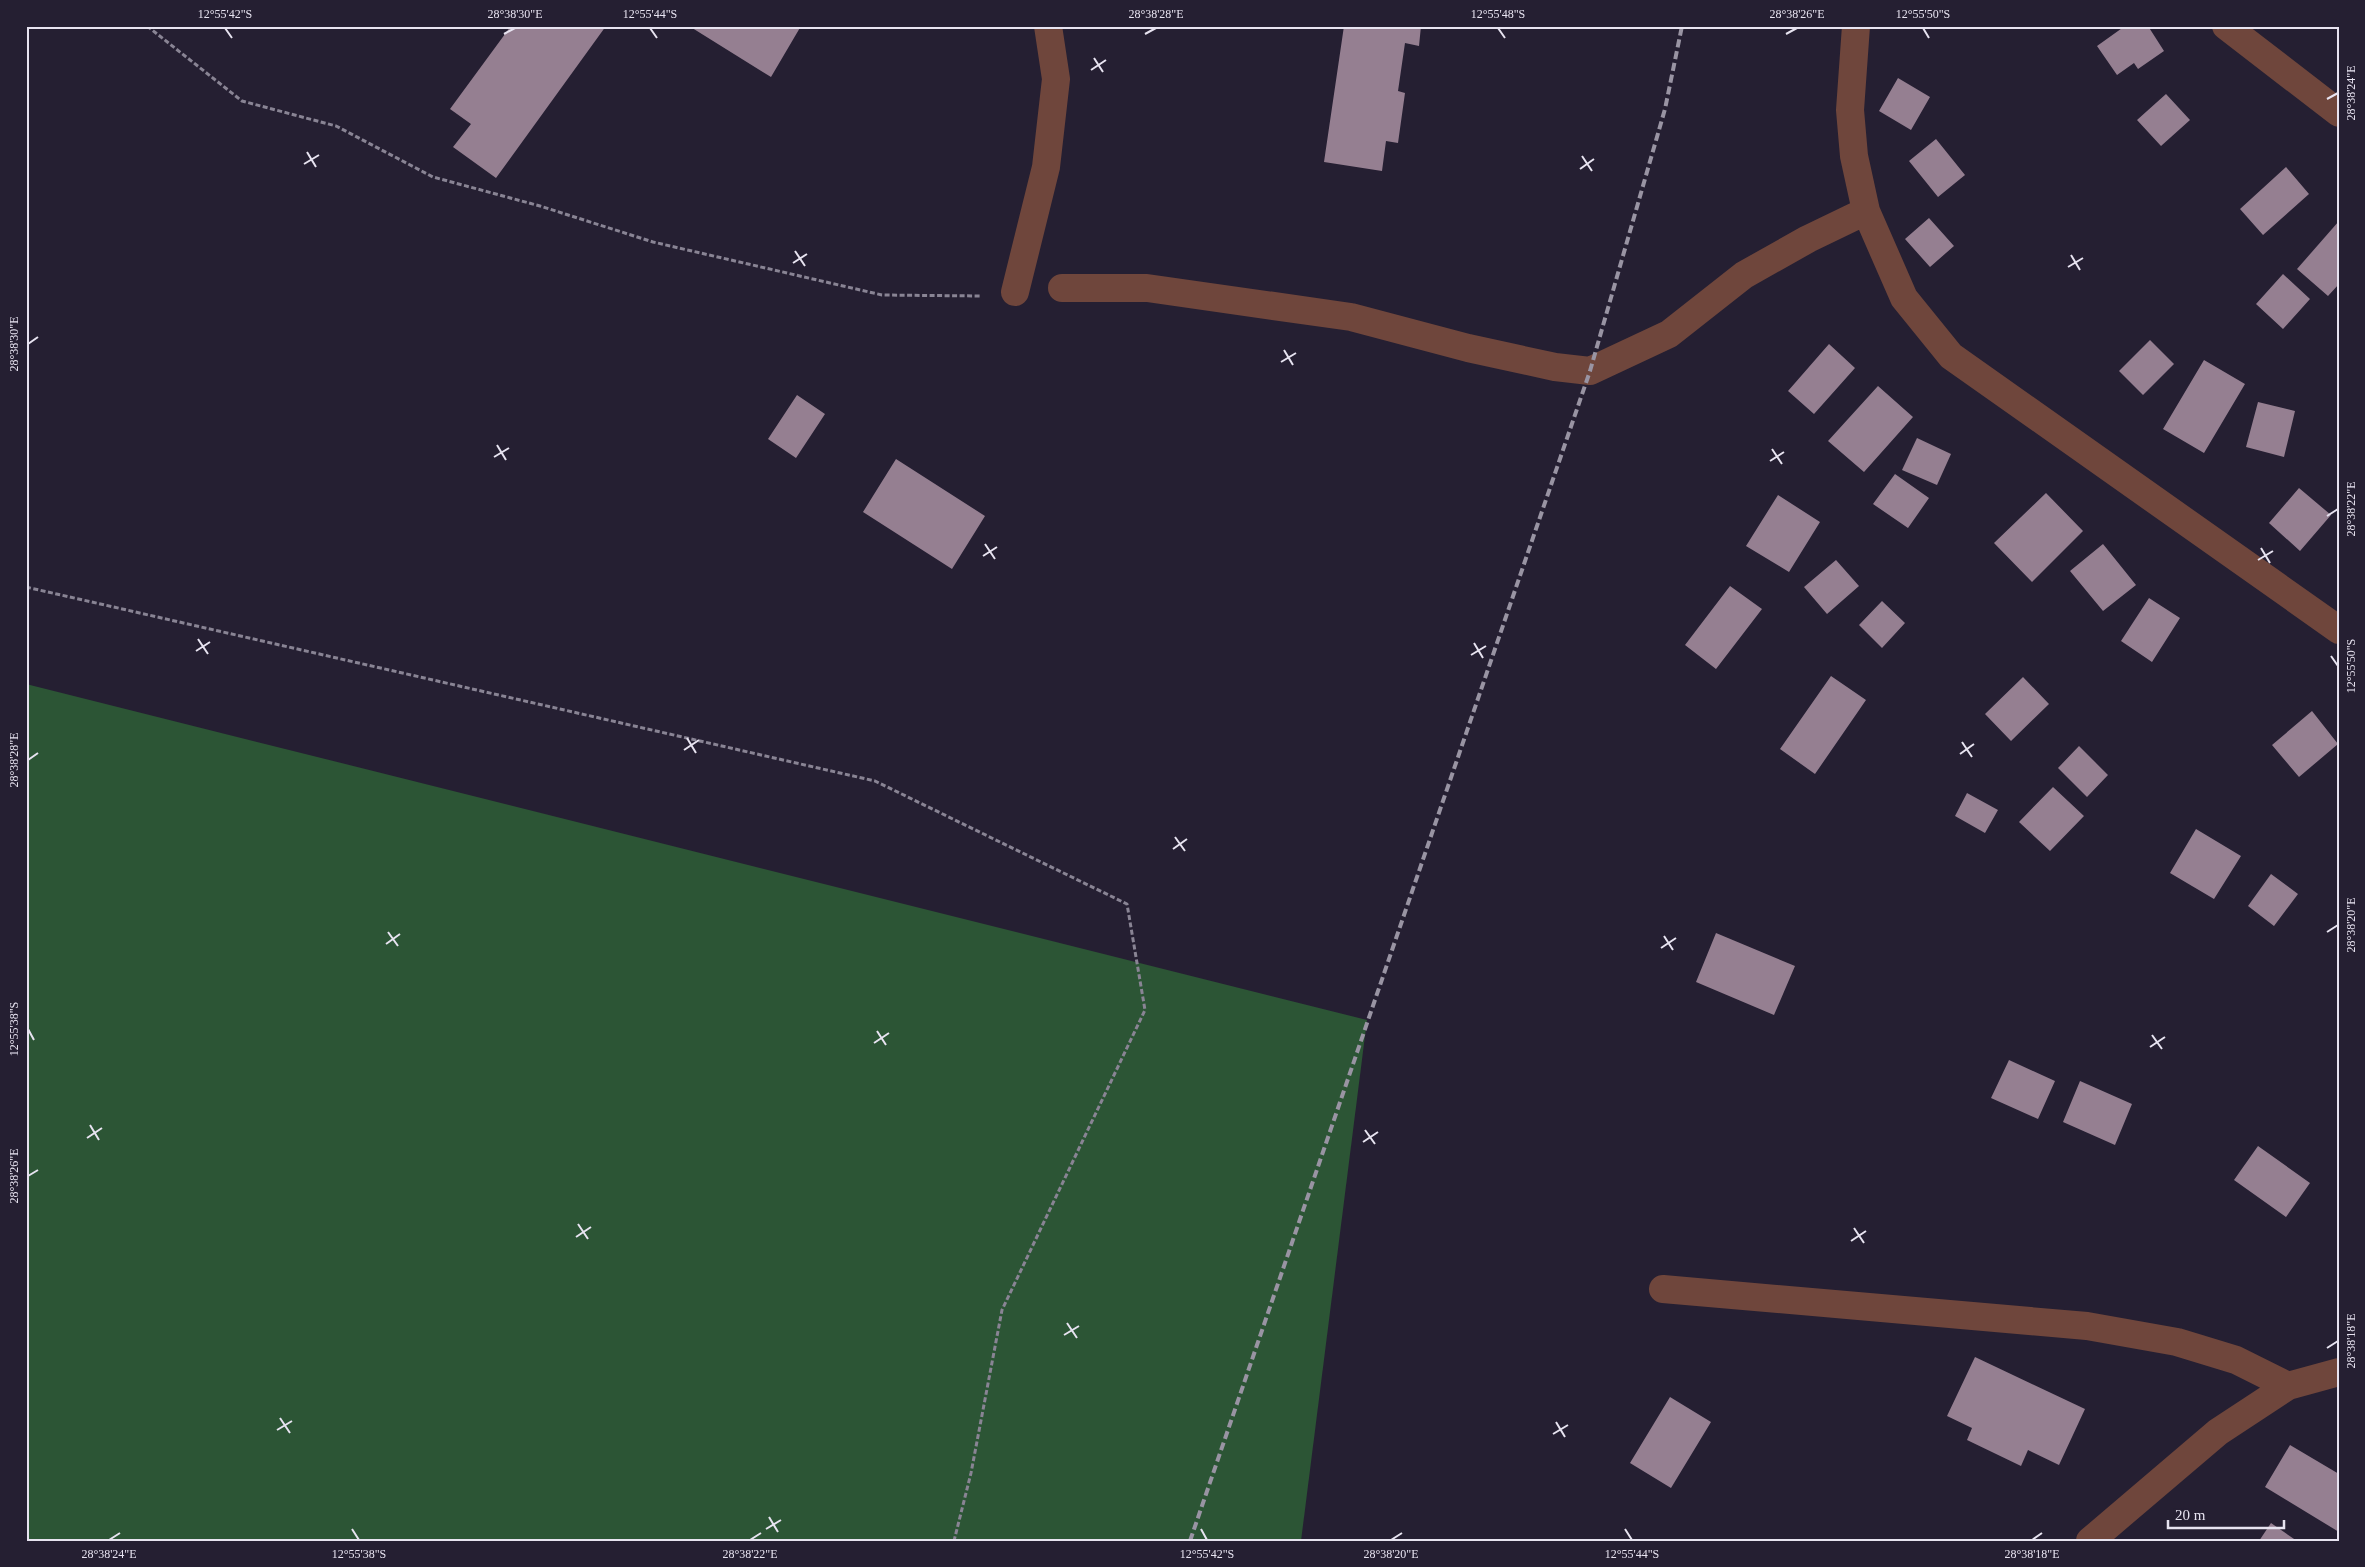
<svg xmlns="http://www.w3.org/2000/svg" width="2365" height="1567" font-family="Georgia,serif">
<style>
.forest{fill:#2c5535}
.building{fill:#957f91}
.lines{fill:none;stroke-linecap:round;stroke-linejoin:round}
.path{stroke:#898494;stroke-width:3;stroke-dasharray:5 2.5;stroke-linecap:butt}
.minor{stroke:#6f463c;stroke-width:28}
.rail{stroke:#9994a3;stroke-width:4;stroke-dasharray:8 4;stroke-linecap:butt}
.ticks{fill:none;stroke:#e7e3f0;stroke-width:2}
.neatline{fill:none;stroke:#e7e3f0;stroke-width:2}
.ticks-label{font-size:12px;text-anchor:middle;fill:#e7e3f0}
</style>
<rect width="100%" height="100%" fill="#251f32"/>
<path class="forest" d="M26,684L1367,1020L1301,1541H26Z"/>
<path class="building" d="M511,26H606L496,178L453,147L471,124L450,109Z
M689,26H801L771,77Z
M1344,26H1421L1419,46L1405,43L1398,91L1405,93L1398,143L1386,141L1382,171L1324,162Z
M2125,26H2148L2164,51L2138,69L2134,63L2117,75L2097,46Z
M1898,78L1930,97L1911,130L1879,111Z
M2166,94L2190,120L2161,146L2137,120Z
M1936,139L1965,175L1938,197L1909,161Z
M2286,167L2309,194L2263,235L2240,209Z
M1929,218L1954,246L1930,267L1905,239Z
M2339,221V284L2328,296L2297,269Z
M2283,274L2310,299L2283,329L2256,304Z
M2150,340L2174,364L2143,395L2119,371Z
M1829,344L1855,368L1814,414L1788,391Z
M2204,360L2245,384L2204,453L2163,429Z
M1878,386L1913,417L1864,472L1828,441Z
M797,395L825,414L796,458L768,439Z
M2258,402L2295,411L2284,457L2246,447Z
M1917,438L1951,454L1937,485L1902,470Z
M896,459L985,516L952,569L863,512Z
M1895,474L1929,498L1908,528L1873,504Z
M2299,488L2331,515L2300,551L2269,523Z
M2046,493L2083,531L2032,582L1994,543Z
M1778,495L1820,522L1789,572L1746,546Z
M2103,544L2136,585L2103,611L2070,571Z
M1836,560L1859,586L1827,614L1804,587Z
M1730,586L1762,609L1716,669L1685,645Z
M2149,598L2180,618L2152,662L2121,641Z
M1882,601L1905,623L1882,648L1859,625Z
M1831,676L1866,700L1815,774L1780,749Z
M2023,677L2049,704L2011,741L1985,714Z
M2312,711L2338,744L2299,777L2272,745Z
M2079,746L2108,775L2087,797L2058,768Z
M2053,787L2084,816L2050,851L2019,822Z
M1967,793L1998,810L1985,833L1955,816Z
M2196,829L2241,856L2214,899L2170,873Z
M2271,874L2298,894L2274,926L2248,906Z
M1716,933L1795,966L1774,1015L1696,982Z
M2009,1060L2055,1081L2038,1119L1991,1098Z
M2080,1081L2132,1104L2115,1145L2063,1122Z
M2258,1146L2310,1183L2286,1217L2234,1180Z
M1975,1357L2085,1409L2059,1465L2028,1450L2021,1466L1967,1440L1972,1428L1947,1416Z
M1670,1397L1711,1422L1671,1488L1630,1463Z
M2290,1445L2339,1474V1532L2265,1487Z
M2271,1523L2297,1541H2259Z"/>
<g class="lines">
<path class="path" d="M147,26L242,101L336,126L433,177L540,206L653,242L882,295L982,296
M26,587L875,781L1127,904L1145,1010L1002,1310L971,1473L954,1541"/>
<path class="minor" d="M1856,26L1850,110L1854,156L1866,211L1904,298L1951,356L2339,630
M2226,26L2339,113
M1062,288H1147L1351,317L1468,348L1555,367L1590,371L1669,334L1744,275L1808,239L1866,211
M1015,292L1046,167L1056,79L1048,26
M1663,1289L2087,1326L2177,1342L2236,1360L2288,1386
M2090,1541L2218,1432L2288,1386L2339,1372"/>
<path class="rail" d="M1190,1541L1590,371L1665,109L1682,26"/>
</g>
<path class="ticks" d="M225,28L232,38M650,28L657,38M1498,28L1505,38M1923,28L1929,38M504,34L515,28M1145,34L1156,28M1786,34L1797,28M1094,58L1103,72M1091,70L1106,60M2327,99L2338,93M307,152L316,167M1582,156L1592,171M304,164L319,155M1580,169L1594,159M795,251L805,266M2071,255L2080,270M793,263L807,254M2068,267L2083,258M28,344L38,337M1284,350L1293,365M1281,362L1296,353M497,445L506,460M1772,449L1782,464M494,457L509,448M1770,461L1784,452M2327,516L2338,509M985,544L995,559M2261,548L2270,563M983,556L997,547M2258,560L2273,551M198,639L208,654M1474,643L1483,658M196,651L210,642M1471,655L1486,646M2331,656L2338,666M687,738L696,753M1962,742L1972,757M684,750L699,740M1960,754L1974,744M28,760L38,753M1175,837L1185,851M1173,849L1187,839M388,932L398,946M2327,932L2338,925M1664,936L1673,950M386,944L400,934M1661,948L1676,938M28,1029L34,1040M877,1031L886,1045M2152,1035L2162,1049M874,1043L889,1033M2150,1047L2165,1037M90,1125L99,1140M1365,1130L1375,1144M87,1138L102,1128M1363,1142L1378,1132M28,1176L38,1170M578,1224L588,1239M1854,1228L1864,1243M576,1237L591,1227M1851,1241L1866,1231M1067,1323L1077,1338M1064,1335L1079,1326M2327,1348L2338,1341M280,1418L290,1433M1556,1422L1565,1437M277,1430L292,1421M1553,1434L1568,1425M769,1517L778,1532M352,1529L359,1540M766,1529L781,1520M1201,1529L1207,1540M1625,1529L1632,1540M109,1540L120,1533M750,1540L761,1533M1391,1540L1402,1533M2032,1540L2042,1533"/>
<rect width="2365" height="1567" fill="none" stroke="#251f32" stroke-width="55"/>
<path d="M2168 1520v8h116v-8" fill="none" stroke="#e7e3f0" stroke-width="2.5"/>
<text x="2175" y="1520" font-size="15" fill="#e7e3f0" stroke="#251f32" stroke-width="4" paint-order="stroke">20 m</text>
<rect x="28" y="28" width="2310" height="1512" class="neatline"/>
<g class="ticks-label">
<text x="225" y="18">12°55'42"S</text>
<text x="515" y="18">28°38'30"E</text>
<text x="650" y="18">12°55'44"S</text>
<text x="1156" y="18">28°38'28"E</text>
<text x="1498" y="18">12°55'48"S</text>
<text x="1797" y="18">28°38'26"E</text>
<text x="1923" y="18">12°55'50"S</text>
<text transform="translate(2351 93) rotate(-90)" y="4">28°38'24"E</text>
<text transform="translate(14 344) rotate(-90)" y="4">28°38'30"E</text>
<text transform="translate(2351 509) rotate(-90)" y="4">28°38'22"E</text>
<text transform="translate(2351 666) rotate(-90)" y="4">12°55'50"S</text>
<text transform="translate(14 760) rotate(-90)" y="4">28°38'28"E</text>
<text transform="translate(2351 925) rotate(-90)" y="4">28°38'20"E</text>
<text transform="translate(14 1029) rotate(-90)" y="4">12°55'38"S</text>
<text transform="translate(14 1176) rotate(-90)" y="4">28°38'26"E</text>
<text transform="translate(2351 1341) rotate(-90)" y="4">28°38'18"E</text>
<text x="109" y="1558">28°38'24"E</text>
<text x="359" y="1558">12°55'38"S</text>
<text x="750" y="1558">28°38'22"E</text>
<text x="1207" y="1558">12°55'42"S</text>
<text x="1391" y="1558">28°38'20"E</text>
<text x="1632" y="1558">12°55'44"S</text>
<text x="2032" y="1558">28°38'18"E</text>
</g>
</svg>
